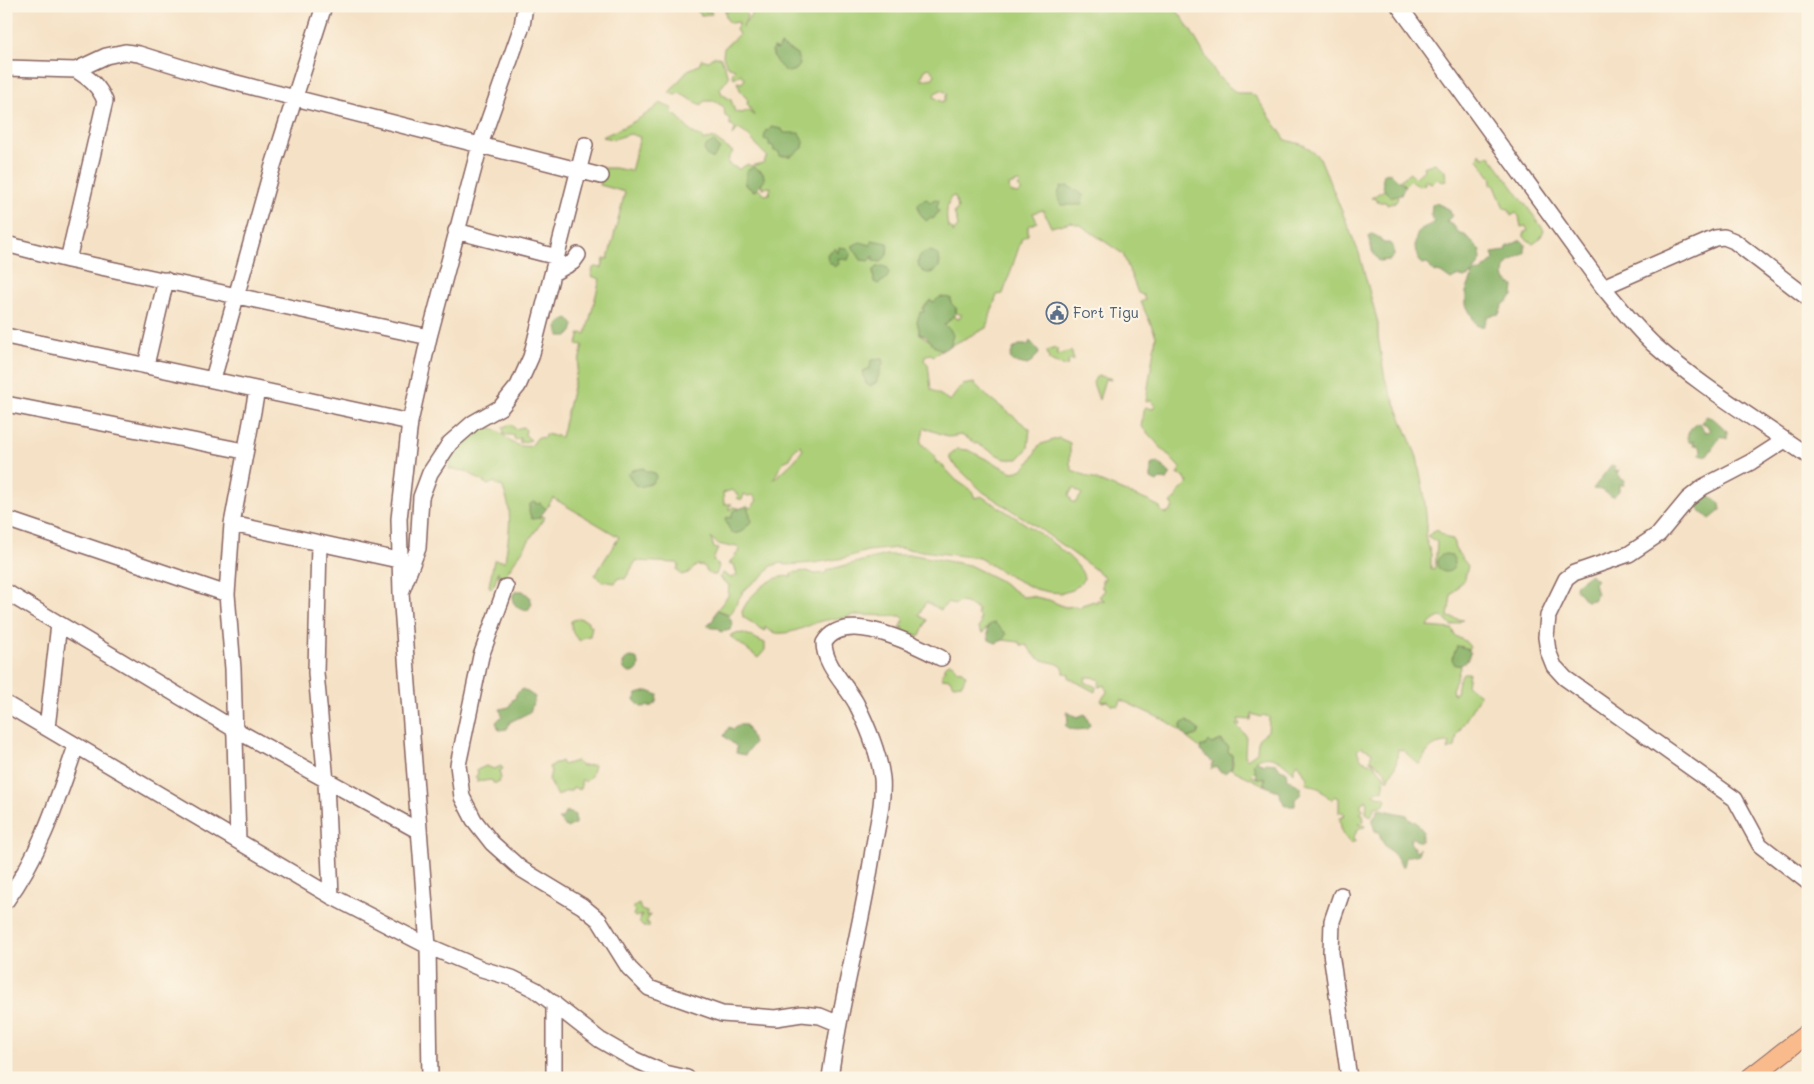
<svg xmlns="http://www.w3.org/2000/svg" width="1814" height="1084" font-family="Mali,sans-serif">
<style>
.green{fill:#accf78;stroke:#7b7752;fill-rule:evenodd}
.forest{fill:#89b268;stroke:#6a684a}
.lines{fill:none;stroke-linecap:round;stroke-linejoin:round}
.minor-casing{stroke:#866361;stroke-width:18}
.major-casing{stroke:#866361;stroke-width:21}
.minor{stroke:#fff;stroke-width:15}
.major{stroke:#fabb8c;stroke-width:19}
.labels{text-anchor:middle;stroke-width:4.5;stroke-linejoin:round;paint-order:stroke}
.service-label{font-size:15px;fill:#4e5e75;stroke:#fcf5e5;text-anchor:start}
</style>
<rect width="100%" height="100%" fill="#fcf5e5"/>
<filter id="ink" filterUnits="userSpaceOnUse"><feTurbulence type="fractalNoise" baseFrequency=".02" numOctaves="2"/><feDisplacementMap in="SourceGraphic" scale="10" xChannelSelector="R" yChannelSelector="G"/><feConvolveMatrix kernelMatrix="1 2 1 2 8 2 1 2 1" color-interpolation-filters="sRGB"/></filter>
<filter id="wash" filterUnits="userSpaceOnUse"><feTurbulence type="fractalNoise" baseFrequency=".0096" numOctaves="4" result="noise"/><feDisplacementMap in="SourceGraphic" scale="20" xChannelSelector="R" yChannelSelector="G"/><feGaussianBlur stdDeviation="1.12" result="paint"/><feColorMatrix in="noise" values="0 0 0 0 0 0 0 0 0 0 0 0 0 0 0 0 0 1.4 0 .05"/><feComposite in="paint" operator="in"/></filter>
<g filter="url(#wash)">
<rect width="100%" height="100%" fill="#f5e1c5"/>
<path class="green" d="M692,6H708L705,11H711L712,14L701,15Z
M734,6L738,9L745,6L747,17L742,28L758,6H1173C1191,27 1202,52 1217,75C1222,82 1231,88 1237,93H1250L1256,97L1286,140L1304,145L1320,158L1359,253L1378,323V337L1385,379L1417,457L1420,473L1424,493L1427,526L1425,536L1431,554V569L1435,568L1437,542L1427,536L1437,530L1447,538L1453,539L1455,549L1468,566L1465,578L1451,595L1448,617L1463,620L1451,626L1443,617C1438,616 1429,623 1428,627L1452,629L1455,636L1465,641L1470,647L1468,650L1461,646L1452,657L1457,665H1461L1452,690L1453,694L1456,693L1458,681L1463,673H1469L1467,685L1480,695L1457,735L1455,747L1448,750L1450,743C1434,743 1428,748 1421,763L1418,764L1404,751L1398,749L1396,765L1388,780L1384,769L1370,760L1372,752L1361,747L1357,751L1362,760L1374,764L1385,777L1383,791L1378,790L1374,794L1380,797L1383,796L1386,799L1383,806L1375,807L1371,816L1366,813L1367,800L1361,803V808L1364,809L1360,814H1363L1364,821L1359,824L1364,825L1365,827L1359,828L1353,838L1356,841L1351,843C1343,838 1340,827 1340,818L1343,817L1345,814L1343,812L1339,813V798L1335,796L1331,800L1320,789L1306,783L1307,778L1298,763L1294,767V773C1282,761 1271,751 1256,760L1255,771L1251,775L1257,778H1266L1264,782L1266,786L1231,769L1233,763L1232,755L1228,752L1222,740L1200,748L1187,738L1193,736L1195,727L1187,721L1181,725L1180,731L1170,723L1121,700L1119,706L1112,705L1108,701L1102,702L1101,700L1107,692L1105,685L1098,687L1100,680L1093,677H1086L1085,682L1096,687L1095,692L1069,678V674L1064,673V669C1058,660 1046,664 1037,657C1032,654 1030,649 1027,645L1022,646L1019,642L1003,640L1005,632L990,624L983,633L981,632L979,628L981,623L979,621L981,618L977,614L978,610L966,603L959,602L955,605L948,602L941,610L926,602L919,615L927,620L920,636L902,632L904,627L900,629L904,619L901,616L852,615C842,621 832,618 821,621C805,626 779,642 765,627V631L743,617L742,612C747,597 773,572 791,577V573L806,571L815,574L826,573L827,570L886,555H914L969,565L999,580L1023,597L1031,596L1049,600L1065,607L1076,606L1080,608L1082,605L1094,601L1096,603L1097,600L1105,601L1099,597L1105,590L1102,588V580L1105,579L1104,576L1033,524L983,492L950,460V455L957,449L968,450L1012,472C1028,471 1032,458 1039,445L1059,438L1070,443V463L1072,470L1148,501L1160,507L1161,511L1166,514L1172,510L1173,505L1170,503L1176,499L1177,494L1188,483L1184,477L1178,475L1180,468L1141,426L1145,407L1153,409L1155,405L1151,400L1146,401L1156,336L1141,302L1145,300L1143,295L1138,293L1123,254L1082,226L1071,222L1051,227L1043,210L1033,213L1037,222L1028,226V235L1022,238L1003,294L997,295L986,328L950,346L952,342L944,326L953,316L958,319L962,315L956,313V308L951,303L930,301L923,308L924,313L917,321L920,334L943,350L933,356L931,354L926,355L924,360L928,364L931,389L950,401L962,385L974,383L987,396L1030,429L1028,448L1018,459H1005L961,435L950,437L924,428L921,443L935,456L936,463L939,462L956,480L972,491L975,498L981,496C1002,509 1084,557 1084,579L1073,590L1062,593L1049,592L1035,589L1007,575L979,558L897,548L867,551L844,558L814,563L786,565L782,563L771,566C766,577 753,581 745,590C737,598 735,611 728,616L727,613L717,610L728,596L729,585L719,578L723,573L731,578L737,575L734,564H729L740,549L735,545L731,547L718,544L711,538L714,548L718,549L713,560L719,566L716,575C709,576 707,570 703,566L697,565L688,573L681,575L677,569L679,565L677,563L636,561L625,579L618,578L615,583L602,581L595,575L619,537L553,498L546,509L532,503L529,506L530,515L539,518L542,516L545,517L500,583L498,571L495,583L491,589L489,586L494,560L505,561C509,532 514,512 502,486H498L495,482L488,485L466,471L449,469L452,448L480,426C483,427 489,426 492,428C507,433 508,449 531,446L538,437L544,438L545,434L561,437L583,345L577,344L580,333L586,334L600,279L591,276L593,268L596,267L602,268L604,259H608L625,192L600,185L601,179L593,168H614L631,171L640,137L630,134L614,139L602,137C619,129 645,118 660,103L673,109L671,113L678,117L691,132L703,138V141L713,138L733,152L729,157L728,164L739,169L748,164L750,166L763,163L767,156C757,148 751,135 738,129L732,136L735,130L733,125H730L729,118L725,116L724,107L714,101H705L701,105L679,93L676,95L669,93L688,70L699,65L702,59L708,61L714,56L721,58L729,77L720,89L722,94L731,100L735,112L742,113L749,110L754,116L747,103L748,100L741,92L737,82L742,83L745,79L741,74L734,78L732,75L735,69L727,66L723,56L724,48L739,34L736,30L739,22L730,23L726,18L725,10L728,12ZM773,48L777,50L783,48L791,50L793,53L775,60L772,52ZM929,68L935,74L933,78L922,80L921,78L925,70ZM941,90L947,93L945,100L942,102L934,97L935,93ZM756,170H760L762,188L771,187L769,194L765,195L759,189L754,191L745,185C745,176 747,172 756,170ZM1018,182L1021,183L1018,187L1022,191L1017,194L1010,192L1009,185ZM955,196L958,209L954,212L958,226L953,233V229L948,227C946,217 946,206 951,197ZM800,445L803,449C796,461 784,470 773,480L783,462L790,459L792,453ZM1073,488L1082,494L1076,502H1072L1069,495ZM732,490L738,495L737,498L742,500L744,494L748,496L753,495L757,500L751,508L747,506L749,515L726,523L739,508L733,507L729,510V507L732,504H724L723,493ZM1252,714L1261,717L1263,715L1269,717L1268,731L1258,739L1257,752L1247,759L1245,756L1246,735L1236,725H1240L1238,719L1251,720Z
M1480,153L1483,157L1490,156L1544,230L1540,239L1533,244L1524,237V232L1528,231L1526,226L1521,227L1519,216L1516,213L1511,216L1509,209L1504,208L1494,184L1491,185L1492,179L1478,159Z
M1435,163L1445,171L1446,180L1442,182L1437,179L1431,183L1425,180V184L1419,186L1410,181L1405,186L1400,180L1410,173L1415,178L1424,170L1423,167Z
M1384,190L1388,194L1396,195L1398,198L1396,202L1387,205L1386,202H1377V199L1371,198Z
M1055,348L1057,349V355L1071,351L1074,360H1069L1067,366C1062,365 1054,364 1049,360L1047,351Z
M1099,376L1110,378L1111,380L1105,379L1099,400L1093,383L1096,377Z
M511,424L515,429L523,427L526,430L525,435L531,440L520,443V438L515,440L513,435H504L503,427Z
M579,618L588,621V625L592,626L590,636L584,637L580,641C573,636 571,630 571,621Z
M744,633L765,643V650L758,658L730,636L733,634Z
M949,663L954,664L956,670L962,671L966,675L962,684L953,685L950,679L942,678V673L946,670L944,667Z
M561,761L563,765L576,761L582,766L594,765L591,776L585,782L582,779L580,790L573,787L571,791H566L558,796L549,780L551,771L549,767Z
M486,766L494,769L501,766L503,769L499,771L501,778L498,783H493L492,780L476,782L479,779L475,778L478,773L477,770Z
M639,904L641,910L647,912L646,916L650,915L646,923H649V927H643L639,922L642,915L635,917L633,915L635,911L632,908Z"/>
<path class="forest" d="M781,45L797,55L800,65L796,70L788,72C779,67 771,58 773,48L777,50Z
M771,127L782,129L784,133H799L804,142L803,148L791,156H780L779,152L774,151L773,146L769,145V141L764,139L766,130L769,131Z
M713,141L720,149L713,159L706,155L704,148Z
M754,167L763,173L765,180L755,191L745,185L746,171Z
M1390,173L1405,186L1401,195L1392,197C1382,190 1381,184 1384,174Z
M1067,186C1072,188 1080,192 1084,196L1081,205H1061C1057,198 1057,194 1061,187Z
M927,199L930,202L935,199L939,200L937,207L939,211L933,219L930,218L926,221L919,212L918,205L921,201Z
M1436,203L1449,209L1452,216L1446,222L1453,225L1460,234L1465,235L1480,250L1481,260L1473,273L1481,271L1494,260L1492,253L1506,251L1507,247L1521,240L1525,244V253C1511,262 1502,262 1505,280L1514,286L1513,296L1503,305L1499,314L1488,316L1484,326H1477L1466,305V292L1473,274L1464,278L1458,276L1451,280L1441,273L1433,271L1427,263L1423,264C1413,258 1412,234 1423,228C1427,226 1430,225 1434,222L1431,215L1432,205Z
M1372,234L1380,238L1383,243H1389L1393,246L1394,256L1390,260L1379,261L1372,251L1369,236Z
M871,240L888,243L887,255L881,262L873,261V256L869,261L861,260L852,246L860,242L871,245Z
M839,247L847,248L851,252L848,260L838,258L839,264L835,267L828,261L827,254L835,248L838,253Z
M918 262a11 11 0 1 1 22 0a11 11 0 1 1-22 0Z
M882,266L888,268L889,274L886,279L878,284L874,282L873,271L877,267Z
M940,297L951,298V303L956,308V313L944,325L950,329L953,335L950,346L943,350L935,347L926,336L920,334L917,321L920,312H924L923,308L930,300L934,302Z
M568,318L574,325L572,332L568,336H559L557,328L562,321Z
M1030,341L1038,350L1039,354L1028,365L1013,362L1010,357L1013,349L1019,345H1028Z
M882,359L883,363L876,383L870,386L866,384L863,371L870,368L871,360Z
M1706,416L1714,419L1727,431V439L1721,436L1707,456L1700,454L1701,449L1698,445L1693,446L1694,441L1690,443L1687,438C1688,431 1692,425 1699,423L1705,432L1710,431L1707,425L1702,423Z
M1157,462L1171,474L1167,480L1160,479L1157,482L1151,479V465Z
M1611,465L1615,467V472L1619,471L1617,472L1622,480H1625L1624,485H1619V491L1612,497L1602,490L1593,489Z
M644,468L646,471L655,473L656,478L652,483L640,487L635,485L628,474L632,470Z
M1705,492L1720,503L1721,510L1710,519L1694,505V501Z
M535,501L536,504L540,503L546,509L539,518L532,519L529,512L530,504Z
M747,506L752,521C744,528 743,535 731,533L725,519L728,517L731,518L733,511Z
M1437 563a9 9 0 1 1 18 0a9 9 0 1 1-18 0Z
M1590,574L1597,580L1594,583L1597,594L1593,600L1586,601L1575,588L1576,584Z
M517,591H523L530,597L532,604L528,610L518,608L513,602V594Z
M717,610C728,614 735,619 730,630L721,632L718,628H712L707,625L713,620Z
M995,623L1006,634L1003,640L996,643L989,640L987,629L990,624Z
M1457,646L1466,648L1470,653L1467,661L1461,665H1455L1452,659Z
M623 665a8 8 0 1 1 16 0a8 8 0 1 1-16 0Z
M523,689L535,697L530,712L510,722L507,729L499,730L496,722L502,716L500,709L509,707L513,699H515L516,694Z
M648,691L658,695L657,702L652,706L641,707L634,700L637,694Z
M1067,712L1077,717L1085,714L1090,725L1087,729C1076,730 1072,731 1065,725L1068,722Z
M1187,721L1199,730L1197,735L1187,738L1180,731L1182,723Z
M739,725H746L754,743L745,755L736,753L737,747L724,736L729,727L733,729Z
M1221,740L1222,743L1229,747L1228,752L1232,755V767L1225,773L1219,771L1217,767L1211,769L1213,762L1200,751L1201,746H1205L1208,741L1212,744Z
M1256,760L1264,765L1265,763L1277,764L1280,769L1286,771L1287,779L1301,787V794L1295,799V806H1285L1278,791L1266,786L1264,782L1266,778H1257L1253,763Z
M1379,809L1407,815L1409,819L1415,821L1423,831L1421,841H1417L1412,837L1410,842L1416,851L1419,848V854L1406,857L1404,866H1401C1398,852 1381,849 1379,832L1375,831L1372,821Z
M566,811L575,815V824L567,828L558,819H562Z"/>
</g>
<g filter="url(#ink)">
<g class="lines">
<g class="minor-casing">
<path id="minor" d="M1399,6L1603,287C1619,306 1635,327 1653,344C1701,387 1756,419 1808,456
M6,68L76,70L106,56L125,52L139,54L213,77L601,176
M456,231L557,257
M6,244L68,260L429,337
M68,260L105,101C99,86 90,79 76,70
M553,273L573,262L578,255
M1603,287L1715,238L1724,237L1734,241L1808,298
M6,336L410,422
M146,365L166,280
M213,379L271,172L324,6
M6,404L244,451
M1785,440L1751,462L1703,487L1688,499L1659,534L1629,554L1574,573L1566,579L1548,616L1546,637L1548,651L1554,666L1565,678L1735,799L1760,845L1808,882
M6,519L227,594
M232,524L398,560
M319,543L316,673L326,782L331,896
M506,587L481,656L458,765L462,797L474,820L492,843L521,869L582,906L599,920L629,968L649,988L722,1014L776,1018L802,1014L820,1016L837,1023
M402,590L418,548L421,497L430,473L450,443L473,423L501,407L518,386L531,357L585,145
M6,592L234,729L417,830
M6,704L331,896L428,946L482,969L512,978L536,990L600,1040L633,1059L665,1073L687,1078
M47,728L59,624
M238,841L233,669L227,594L232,524L257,390
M1341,895L1332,921L1331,953L1349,1078
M6,901C41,853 57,801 76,746
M430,1078L428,946L401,593L399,519L410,422L429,337L480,145L522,26L525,6
M554,1078V1003
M830,1078C840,1001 862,927 873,850C877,827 884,801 882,778C879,754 867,725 856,703C846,685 824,665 824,643C844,608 916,645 941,658"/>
</g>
<g class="major-casing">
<path id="major" d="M1750,1078L1808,1033"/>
</g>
<use href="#minor" class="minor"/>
<use href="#major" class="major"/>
</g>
</g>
<defs>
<g id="civic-ring" transform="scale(1.125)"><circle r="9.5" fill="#fcf5e5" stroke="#5c6f8a" stroke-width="1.5"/><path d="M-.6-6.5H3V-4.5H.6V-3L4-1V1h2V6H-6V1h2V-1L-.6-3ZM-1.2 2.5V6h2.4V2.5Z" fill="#5c6f8a"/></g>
</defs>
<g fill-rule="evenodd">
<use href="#civic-ring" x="1057" y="313"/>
</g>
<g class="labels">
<g class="service-label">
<text x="1073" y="318">Fort Tigu</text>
</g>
</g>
<rect width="1814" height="1084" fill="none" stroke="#fcf5e5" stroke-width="25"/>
</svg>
